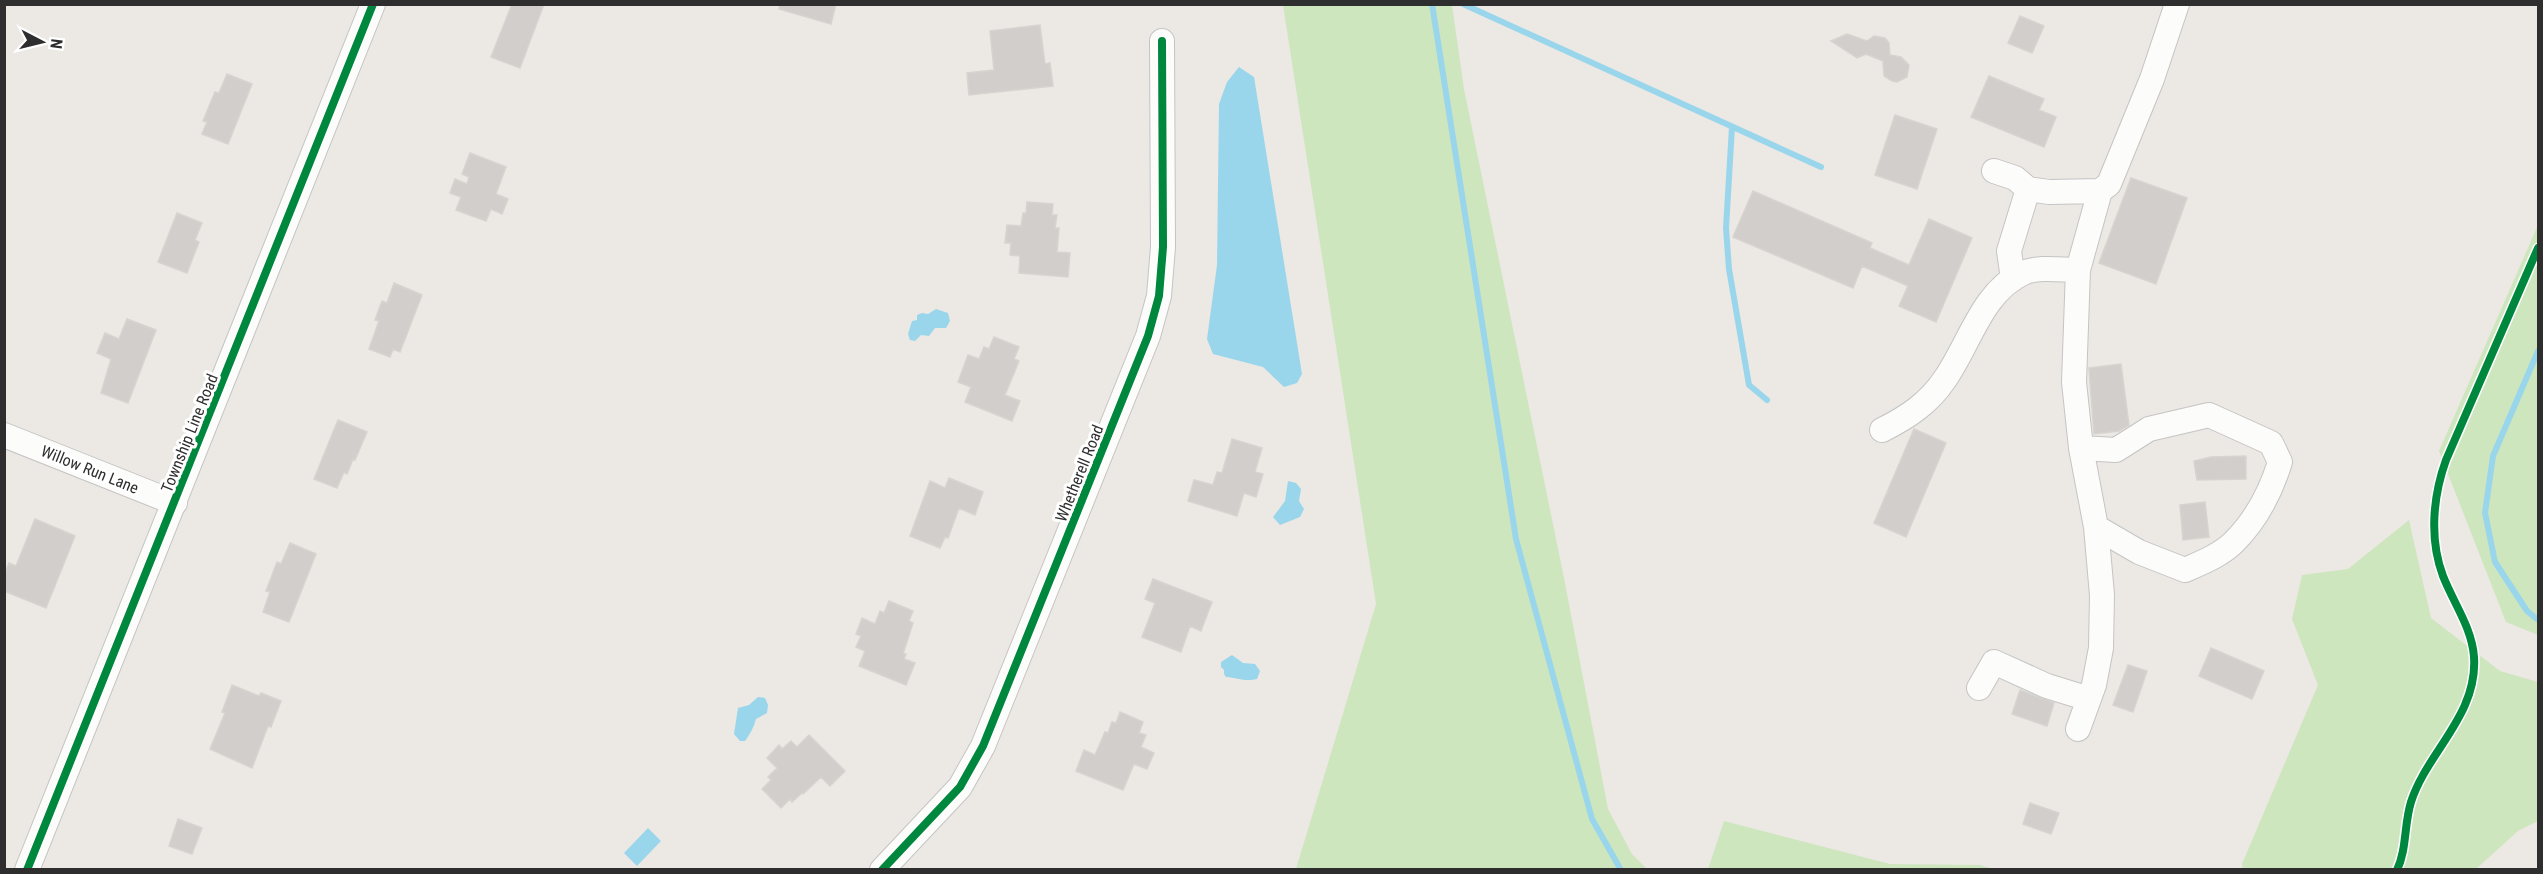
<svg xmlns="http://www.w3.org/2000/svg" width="2543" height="874" font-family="'Roboto Condensed',sans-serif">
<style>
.green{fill:#cee6be}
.water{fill:#99d6ec}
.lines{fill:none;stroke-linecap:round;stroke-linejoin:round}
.stream{stroke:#99d6ec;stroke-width:6}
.building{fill:#d1cecb;stroke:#d7d4d0;stroke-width:1.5}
.minor-casing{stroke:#c5c4c5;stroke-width:26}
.minor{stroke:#fcfcfb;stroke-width:24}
.cycleway-casing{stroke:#fff;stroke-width:11}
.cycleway{stroke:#00873e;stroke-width:8}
.labels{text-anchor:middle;stroke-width:6;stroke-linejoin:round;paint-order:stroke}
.street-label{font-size:16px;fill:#2e2e2e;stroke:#fff}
</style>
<rect width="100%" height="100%" fill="#ece8e4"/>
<path class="green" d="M1283,5H1452L1464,89L1564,578L1608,809L1632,854L1647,869H1296L1376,604Z
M2538,225V635L2506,622L2439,451Z
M2409,520L2431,618L2500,671L2538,682V821L2518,831L2476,869H2243L2242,864L2318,685L2292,619L2302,575L2348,569Z
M1724,821L1890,864L1980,865L1993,869H1708Z"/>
<path class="water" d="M1239,67L1254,77L1302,374L1297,383L1284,387L1263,367L1213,354L1207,339L1217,265L1219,104L1227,82Z
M936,309L948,313L950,321L946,328H935L929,336L921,335L915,341L910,340L908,334L912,321L917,320V315L922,313L928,314Z
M1288,481L1296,483L1301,489L1299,501L1304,509L1300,517L1280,525L1273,517L1285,501Z
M1232,655L1243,663L1255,664L1260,671L1257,679C1245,682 1238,678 1226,677L1224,674V670L1221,667V662Z
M758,697L765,698L768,705L767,713L756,719C754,727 750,734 745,741H740L734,734L738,708L749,705Z
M648,828L661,841L637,866L624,853Z"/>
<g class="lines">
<path class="stream" d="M1432,4L1516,539L1592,819L1621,870
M1463,4L1821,167
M1732,127L1726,228L1729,269L1749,385L1767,400
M2538,351L2493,456L2485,513L2495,562L2527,611L2538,620"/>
</g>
<path class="building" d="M512,4H544L520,68L491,57Z
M780,4H836L831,24L779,9Z
M2020,16L2044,26L2032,53L2008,43Z
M1040,25L1045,64L1050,63L1053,86L969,95L967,73L994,70L990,31Z
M1847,34L1867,41L1874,36L1885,38L1889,43L1890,55L1901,57L1909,65L1907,77L1897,82L1892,81L1884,76L1883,61L1866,54L1857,58L1831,41Z
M227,74L252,84L228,144L202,134L207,122L203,121L215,92L219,93Z
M1989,76L2044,99L2039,110L2056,117L2044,147L1971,117Z
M1895,115L1937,129L1917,189L1875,175Z
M470,153L506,167L496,194L508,199L502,214L491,209L486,221L456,210L461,197L450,193L455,179L467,184L469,177L462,174Z
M2131,178L2187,198L2156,284L2099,263Z
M1753,191L1872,243L1870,248L1909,265L1929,219L1972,238L1936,322L1899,306L1908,286L1862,266L1853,288L1733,237Z
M1027,202L1053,204L1052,215H1057L1055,228H1059L1057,252L1070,253L1068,277L1019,273L1020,256L1010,255L1011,243H1005L1007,225L1021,226L1023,213H1026Z
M177,213L202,223L195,240L199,242L187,273L158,262Z
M394,283L422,295L400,352L393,349L390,357L369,349L379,321L375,320L382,301L387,303Z
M127,319L156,330L128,403L101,393L111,359L97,353L105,333L119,339Z
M994,337L1019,347L1014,359L1019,361L1005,395L1020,401L1012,421L965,402L971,387L958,382L968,355L979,359L984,347L989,349Z
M2121,364L2129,425L2119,431L2094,434L2089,368Z
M338,420L367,432L355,460L353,459L347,474L344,472L337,488L314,479Z
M1914,429L1946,443L1906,537L1874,523Z
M1232,439L1262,448L1255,472L1263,474L1256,497L1244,493L1237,516L1188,501L1194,480L1213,485L1217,472L1222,473Z
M2246,456V479L2197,480L2194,461L2211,457Z
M949,478L983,492L975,515L959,508L948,538L945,537L940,548L910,536L930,481L945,488Z
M2205,502L2209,537L2183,540L2180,505Z
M35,519L75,536L46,608L4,591V575L9,563L16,566Z
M290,543L316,554L289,622L263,612L270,592L266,591L277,562L281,564Z
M1153,579L1212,602L1201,631L1190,626L1181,652L1142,637L1155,603L1145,599Z
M889,601L913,611L909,621L913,623L903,654H906L904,659L915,663L906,685L859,666L865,651L856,647L861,636L856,634L862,618L875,624L880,611L884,613Z
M2211,648L2264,671L2252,699L2199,676Z
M2128,665L2147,671L2133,712L2113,705Z
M232,685L259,696L261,693L281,701L271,727L268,726L252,768L210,749L225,713L222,712Z
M2020,690L2054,703L2047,726L2012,714Z
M1120,712L1143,722L1139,733L1146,735L1141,747L1154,753L1147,769L1134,764L1123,790L1076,771L1084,750L1095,755L1105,732L1108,733L1112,722L1116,723Z
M809,735L845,771L830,786L821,777L803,794L802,793L792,802L790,799L781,808L762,789L771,780L768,777L777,768L767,758L779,745L782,749L791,741L797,747Z
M2030,803L2059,813L2051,834L2023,824Z
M178,819L202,828L192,854L169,846Z"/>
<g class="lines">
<g class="minor-casing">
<path id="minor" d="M1994,171L2015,178L2028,189L2049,192L2100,191L2109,184L2152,79L2177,4
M2013,279L2009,251L2028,189
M1882,430C1908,417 1929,403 1945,379C1970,343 1982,292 2023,273C2039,266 2061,270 2078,270
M4,435L175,503
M2081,448L2116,450L2149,429L2209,415L2271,443L2280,462C2271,491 2256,520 2234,542C2221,555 2201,563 2185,570L2139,552L2096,527
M1979,688L1994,662L2047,686L2089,699
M2078,729L2094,685L2101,648L2102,595L2096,527L2081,448L2074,382L2078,270L2100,191
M27,870L373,4
M882,870L960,787L983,746L1148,336L1159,296L1163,247L1162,41"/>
</g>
<use href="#minor" class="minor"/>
<g class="cycleway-casing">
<path id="cycleway" d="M27,870L373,4
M882,870L960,787L983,746L1148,336L1159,296L1163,247L1162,41
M2397,870C2407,849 2404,824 2411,802C2427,752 2478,715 2474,657C2472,628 2454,604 2443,576C2429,539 2433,496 2446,460L2538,248"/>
</g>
<use href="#cycleway" class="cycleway"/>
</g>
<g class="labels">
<g class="street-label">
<text transform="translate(189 433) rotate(-68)" y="6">Township Line Road</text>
<text transform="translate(90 469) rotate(22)" y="6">Willow Run Lane</text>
<text transform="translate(1079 473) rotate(-68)" y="6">Whetherell Road</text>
</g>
</g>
<rect width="2543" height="874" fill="none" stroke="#2e2e2e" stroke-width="12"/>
<g transform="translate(42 42) rotate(97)" stroke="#ffffff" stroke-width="4.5" paint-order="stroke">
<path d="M0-4.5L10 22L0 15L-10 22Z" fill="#2e2e2e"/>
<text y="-9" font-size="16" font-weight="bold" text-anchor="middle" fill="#2e2e2e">N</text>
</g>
</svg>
